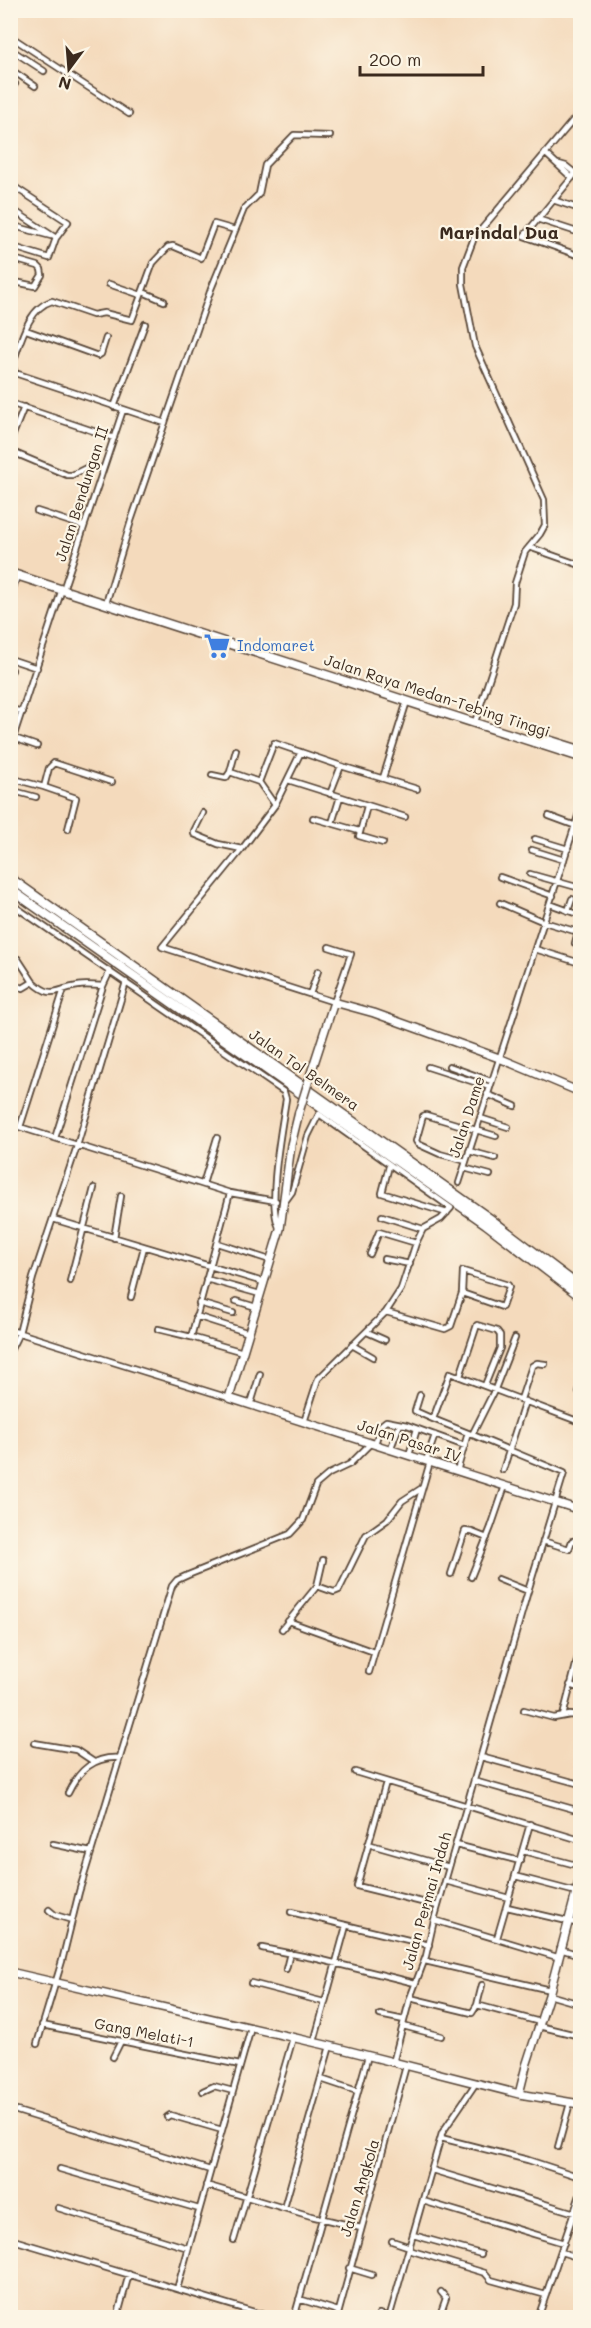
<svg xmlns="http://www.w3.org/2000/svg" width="591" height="2328" font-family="Mali,sans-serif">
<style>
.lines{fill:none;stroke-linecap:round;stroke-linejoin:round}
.street-casing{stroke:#574436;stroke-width:8}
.secondary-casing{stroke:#574436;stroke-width:10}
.highway-casing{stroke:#574436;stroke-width:11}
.street{stroke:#fff;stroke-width:4.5}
.secondary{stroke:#fff;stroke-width:7}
.highway{stroke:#fff;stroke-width:8}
.secondary-bridge-casing{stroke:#574436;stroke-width:10;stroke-linecap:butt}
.secondary-bridge{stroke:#fff;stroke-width:7}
.labels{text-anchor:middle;stroke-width:4.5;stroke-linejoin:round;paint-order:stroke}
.street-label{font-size:15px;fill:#3b2a1e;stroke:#fcf5e5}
.shop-label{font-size:15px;fill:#366cbe;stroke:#fcf5e5;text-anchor:start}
.quarter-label{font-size:18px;font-weight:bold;fill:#3b2a1e;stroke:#fcf5e5}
</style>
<rect width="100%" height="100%" fill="#fcf5e5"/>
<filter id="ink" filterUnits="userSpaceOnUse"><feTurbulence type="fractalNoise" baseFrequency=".0167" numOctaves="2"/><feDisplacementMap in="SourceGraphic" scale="12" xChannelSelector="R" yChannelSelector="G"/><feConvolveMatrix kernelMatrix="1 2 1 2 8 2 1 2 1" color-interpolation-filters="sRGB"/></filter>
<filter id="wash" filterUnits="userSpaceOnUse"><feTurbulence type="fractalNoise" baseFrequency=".008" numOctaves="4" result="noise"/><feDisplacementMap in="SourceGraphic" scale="24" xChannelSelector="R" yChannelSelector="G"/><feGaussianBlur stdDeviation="1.35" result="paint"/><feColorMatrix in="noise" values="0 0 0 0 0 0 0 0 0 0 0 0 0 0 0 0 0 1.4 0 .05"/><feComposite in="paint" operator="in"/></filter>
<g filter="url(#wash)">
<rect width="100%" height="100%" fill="#f4dabc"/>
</g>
<g filter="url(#ink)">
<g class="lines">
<g class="street-casing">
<path id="street" d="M10,36L129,114
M10,49L44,71
M10,69L35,86
M10,81L15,84
M545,153L572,178
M559,164L566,166L576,174
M580,168L524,236L580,256
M10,184L68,222L57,237
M553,200L580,209
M10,208L56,238
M537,219L580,233
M10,225L51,236
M10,246L49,258L56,238
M10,258L38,266L41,269L42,275L35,286L10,281
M109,284L141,295
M143,292L164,301
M26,330L98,356L101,354L106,338
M10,403L114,438
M114,407L145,324
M165,423L15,373L12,365C20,345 27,308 52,301L93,315L104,313L132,320L153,263L168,247L173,246L201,258L214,224L235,230
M10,442L24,407
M10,451L67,475H72L90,466L102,469
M37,511L83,526
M529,547L580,565
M64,587L123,410
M10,595L18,575
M107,600L131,521L211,289L244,209L259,194L265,165L294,135L330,136
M10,659L37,668
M10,670H12
M10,709L23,712
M475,722L514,603L515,583L525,552L540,534L545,525L544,500L475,346L463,284V267L474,238L580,112
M14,738L37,746
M10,747L62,589
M301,752L275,805L242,849L162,947L334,1002L351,954L329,947
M230,772L236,750
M212,775L226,778L230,772L259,782
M10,778L44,787L49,768L54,763L112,782
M383,778L407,701
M288,780L405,817
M44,787L76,798L68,829
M10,790L36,797
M330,794L341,766L417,789
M275,805L259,782L274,743L341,766
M367,806L359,836L383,843
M203,813L194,831V834L218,844L242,849
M549,816L576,826
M313,818L359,831
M332,823L340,797
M535,839L568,849
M532,850L564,860
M530,874L580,888
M500,877L553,896
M10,903L284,1092L286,1099C282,1126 266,1207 280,1229
M500,903L544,922L578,932L580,930
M550,904L580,915
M568,911L572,899
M575,943L578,932
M535,949L580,963
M18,959L33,982
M10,984L23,988L33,982C53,1000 55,989 78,986C86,984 94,986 103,986
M310,994L318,971
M449,1066L491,1081
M428,1067L490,1087
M487,1094L515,1106
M480,1118L508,1127
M10,1124L230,1193L276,1201
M20,1127L64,989
M55,1138L103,986L110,971
M469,1151L495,1158
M466,1161L440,1154L418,1144L416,1141L423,1116L426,1115L496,1136
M389,1166L382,1193L447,1213
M464,1168L490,1175
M459,1183L580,810
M203,1184L217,1138
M230,1193L191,1337L243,1352
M284,1203L292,1192L308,1136L319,1114L451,1208L441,1219L423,1229L416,1243L401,1289L386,1312
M382,1216L423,1229
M53,1219L263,1282
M114,1238L121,1196
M217,1243L270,1260
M370,1254L379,1232L416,1243
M384,1259L410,1264
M206,1279L260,1294
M70,1281L94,1188
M131,1297L144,1247
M236,1301L256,1307
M199,1303L233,1313
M196,1316L249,1333
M158,1329L191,1337
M10,1330L229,1398
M367,1332L385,1340
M352,1345L373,1357
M10,1351L19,1333L33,1278L77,1146L126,982
M460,1376L477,1325L497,1331L500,1335V1348L485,1385
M579,1392L580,1388
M420,1395L415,1411L433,1419
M521,1399L532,1366L537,1363L545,1364
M248,1404L252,1400L260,1374
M304,1422L318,1379L386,1312L445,1329L451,1326L462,1293L502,1307L509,1287L508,1285L463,1271L462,1293
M468,1433L564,1473L528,1591
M472,1435L495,1389L515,1338
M375,1444L381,1425L386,1421L407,1425L465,1446
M390,1450L400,1424
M409,1455L417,1429
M426,1461L435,1435
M503,1470L525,1401
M457,1471L468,1433L433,1419L450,1373L580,1422
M543,1541L569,1549L572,1541L580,1540
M451,1574L465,1531L472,1532L487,1538
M471,1577L491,1527L505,1486
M317,1586L334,1592L339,1590L366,1535L387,1520L402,1501L422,1488
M288,1621L374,1652
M282,1629L317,1586L323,1560
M369,1672L430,1462
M570,1685L580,1688
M524,1710L554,1718L570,1715L580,1716
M563,1716L580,1649
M34,1743L76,1750L94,1762
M481,1757L580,1784
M355,1772L580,1840
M474,1781L580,1811
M386,1782L357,1886L438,1906
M68,1793C79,1770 94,1756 120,1758
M53,1844L91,1852
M368,1844L449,1867
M456,1845L520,1861
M523,1851L580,1866
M515,1876L580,1893
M445,1881L509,1898
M507,1907L580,1924
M49,1910L55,1915L72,1920
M291,1912L429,1945
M434,1920L557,1957
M497,1938L530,1824
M262,1948L318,1959L415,1983
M560,1949L580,1955
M425,1961L550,1990
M286,1969L290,1953
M251,1983L324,2002
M549,1995L580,2004
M410,1998L472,2013L477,2005L482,1985
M477,2005L540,2022
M380,2015L404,2020
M42,2025L240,2065
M403,2026L441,2036
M539,2026L580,2036
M314,2042L346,1926
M37,2044L62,1961L79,1892L172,1586L177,1580L188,1575L290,1534L303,1520L316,1485L329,1474L350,1464L371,1443
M113,2057L121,2041
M393,2063L410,1998L426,1956L434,1920L528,1591L498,1579
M321,2079L357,2091
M203,2091L214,2086L233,2091
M17,2111L210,2170
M167,2117L170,2115L222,2130
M441,2138L528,2160L580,2177
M558,2147L570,2103
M60,2169L199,2209
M432,2170L575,2213
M206,2185L311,2216L361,2228
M423,2201L564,2243
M58,2208L188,2248
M284,2208L330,2046
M413,2235L481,2254
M10,2239L274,2318
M234,2240L293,2038
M392,2241L410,2247
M409,2250L485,2273L491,2280L546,2295
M561,2252L580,2258
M349,2268L372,2275
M177,2289L251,2028
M299,2299L338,2311
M379,2314L395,2318
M117,2318L129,2274
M294,2318L368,2056
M337,2318L406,2066
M389,2318L442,2133L476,2083
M439,2318L446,2298L441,2292
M538,2318L580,2195"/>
</g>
<g class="secondary-casing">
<path id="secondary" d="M311,1073L334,1002L374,1013L499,1058L580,1092
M299,1112L291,1145L280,1229L229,1398L580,1510
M10,1972L330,2046L519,2094L580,2104
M519,2094L526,2066L549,1995L580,1878"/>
</g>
<g class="highway-casing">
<path id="highway" d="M10,573L580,757
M532,735L580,750
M10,878L489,1218L580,1287
M10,889L486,1224L580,1296"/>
</g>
<use href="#street" class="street"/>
<use href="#secondary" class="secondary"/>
<use href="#highway" class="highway"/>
<g class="secondary-bridge-casing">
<path id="secondary-bridge" d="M299,1112L311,1073"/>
</g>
<use href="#secondary-bridge" class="secondary-bridge"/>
</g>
</g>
<defs>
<g id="supermarket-bare" transform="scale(2.07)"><path d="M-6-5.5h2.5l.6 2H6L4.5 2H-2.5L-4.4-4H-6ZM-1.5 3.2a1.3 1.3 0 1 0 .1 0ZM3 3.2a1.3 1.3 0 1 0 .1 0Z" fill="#3f7fe0" stroke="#fcf5e5" stroke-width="2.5" paint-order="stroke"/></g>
</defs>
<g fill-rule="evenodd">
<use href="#supermarket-bare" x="217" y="646"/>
</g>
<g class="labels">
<g class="street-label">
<text transform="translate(82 494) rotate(-72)" y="5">Jalan Bendungan II</text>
<text transform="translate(437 696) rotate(18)" y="5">Jalan Raya Medan-Tebing Tinggi</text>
<text transform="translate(304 1070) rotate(35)" y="5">Jalan Tol Belmera</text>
<text transform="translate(467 1117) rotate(-72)" y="5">Jalan Dame</text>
<text transform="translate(409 1441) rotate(18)" y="5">Jalan Pasar IV</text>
<text transform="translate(427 1901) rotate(-74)" y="5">Jalan Permai Indah</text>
<text transform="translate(144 2033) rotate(11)" y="5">Gang Melati-1</text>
<text transform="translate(360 2188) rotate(-73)" y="5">Jalan Angkola</text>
</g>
<g class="shop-label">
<text x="237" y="651">Indomaret</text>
</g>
<g class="quarter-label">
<text x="499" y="239">Marindal Dua</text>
</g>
</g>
<rect width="591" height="2328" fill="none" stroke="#fcf5e5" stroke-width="36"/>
<g transform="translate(69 69) rotate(196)" stroke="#fcf5e5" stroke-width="4.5" paint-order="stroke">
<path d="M0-4.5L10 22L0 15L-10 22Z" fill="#3b2a1e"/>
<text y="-9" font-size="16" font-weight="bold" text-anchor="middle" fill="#3b2a1e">N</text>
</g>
<path d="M360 66v9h123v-9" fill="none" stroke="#3b2a1e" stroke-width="3"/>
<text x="369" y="66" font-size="18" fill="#3b2a1e" stroke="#fcf5e5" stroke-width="4.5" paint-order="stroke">200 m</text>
</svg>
